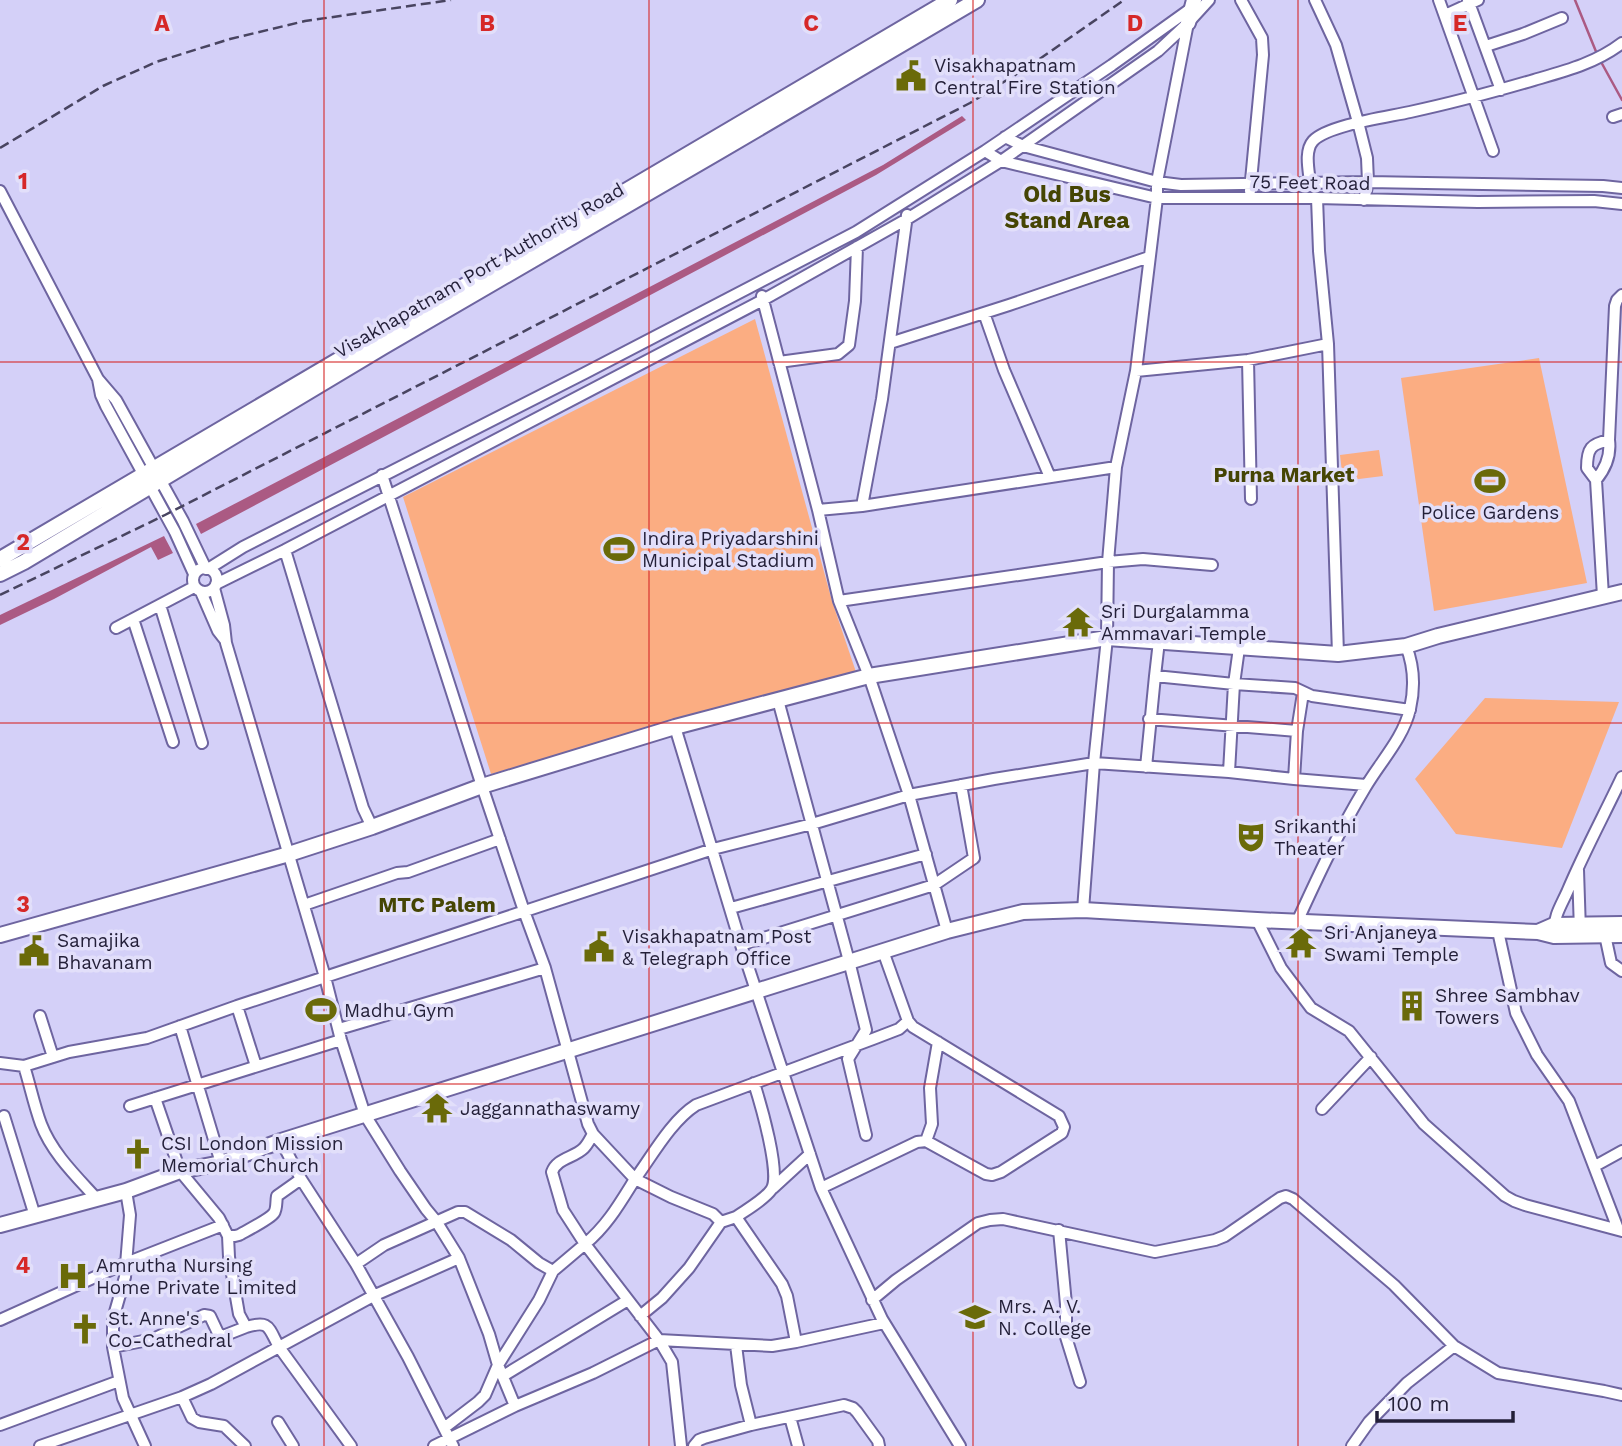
<svg xmlns="http://www.w3.org/2000/svg" width="1622" height="1446" font-family="'Work Sans',sans-serif">
<style>
.green{fill:#fbad82}
.water{fill:#ab5a83}
.lines{fill:none;stroke-linecap:round;stroke-linejoin:round}
.stream{stroke:#ab5a83;stroke-width:2.5}
.minor-casing{stroke:#6e65a0;stroke-width:14}
.major-casing{stroke:#6e65a0;stroke-width:18}
.minor{stroke:#fff;stroke-width:10}
.major{stroke:#fff;stroke-width:14}
.rail{stroke:#484460;stroke-width:2.5;stroke-dasharray:10 5;stroke-linecap:butt}
.grid{fill:none;stroke:#d62828;stroke-width:2;stroke-opacity:0.55}
.labels{text-anchor:middle;stroke-width:7;stroke-linejoin:round;paint-order:stroke}
.poi-label{font-size:19px;fill:#231f38;stroke:#e2dffa;text-anchor:start}
.street-label{font-size:19px;fill:#231f38;stroke:#e2dffa}
.neighbourhood-label{font-size:21px;font-weight:bold;fill:#454504;stroke:#e2dffa}
.quarter-label{font-size:23px;font-weight:bold;fill:#454504;stroke:#e2dffa}
.grid-label{font-size:23px;text-anchor:middle;font-weight:bold;fill:#d62828;stroke:#e2dffa;stroke-width:7;stroke-linejoin:round;paint-order:stroke}
</style>
<rect width="100%" height="100%" fill="#d4d0f8"/>
<path class="green" d="M755,319L832,601L856,672L491,774L403,497Z
M1539,358L1587,583L1434,611L1401,378Z
M1379,450L1383,476L1343,481L1340,455Z
M1485,698L1619,702L1562,848L1456,834L1415,779Z"/>
<path class="water" d="M962,116L966,120L876,175L201,534L196,524L883,165Z
M164,536L173,553L158,560L151,547L54,599L0,625V615Z"/>
<g class="lines">
<path class="stream" d="M1575,0L1597,54
M1600,60L1622,100"/>
<g class="minor-casing">
<path id="minor" d="M1241,0L1262,38L1263,55L1250,191
M1315,0L1336,45L1358,122L1367,158L1368,182L1364,200
M1439,0L1493,151
M1468,0L1501,90
M1445,15L1478,0
M1486,46L1523,34L1562,18
M1613,117L1622,114
M1005,137L1023,146L1157,182L1181,185L1368,182L1603,186L1622,188
M985,151L1001,161L1157,198H1317L1478,202L1594,201L1622,204
M1310,183C1309,171 1304,151 1313,141C1328,125 1388,117 1410,112C1452,103 1493,92 1534,80C1565,71 1596,63 1622,43
M0,191L98,379L101,395L106,406L175,532L194,574
M1317,198L1319,251L1328,344L1338,654
M762,296L818,510L839,601L869,676L909,795L947,931
M984,313L1004,370L1050,477
M890,343L1009,305L1149,257
M1248,360L1251,499
M779,362L838,354L849,345L855,301L857,247
M1136,371L1248,360L1328,344
M98,379L116,400L183,521L206,569
M382,475L482,786L524,911L545,968L588,1124L593,1134L635,1179C620,1203 607,1226 585,1244L659,1340L672,1362L681,1446
M1596,480L1587,468C1587,448 1591,444 1609,440
M862,506L882,399L907,215
M818,510L862,506L1116,467
M285,550L363,808L372,827
M193 580a12 12 0 1 1 24 0a12 12 0 1 1-24 0Z
M208,569L243,547L585,373L856,232L985,151L1112,65L1193,7
M216,584L285,550L763,300L907,219L1001,161L1158,51L1188,23L1209,0
M214,588L224,625L226,643L325,977L341,1040L365,1115L400,1171L426,1209L436,1221L459,1258L489,1334L498,1365L515,1406
M201,592L218,631L225,640
M1603,596L1596,480C1606,468 1611,455 1609,440L1615,306L1617,300L1622,295
M839,601L1108,562L1143,559L1212,565
M160,605L202,743
M133,619L173,742
M116,628L194,587
M1159,641L1155,676L1234,684L1295,688L1312,696L1410,710
M1303,693L1297,731L1294,779L1366,785
M778,700L849,961L866,1030L848,1059L866,1135
M1149,719L1297,731
M675,727L741,945L821,1188L882,1319L960,1446
M1146,767L1155,676
M1229,772L1234,684L1239,648
M1578,870L1580,931
M304,905L397,873L408,872L500,839
M731,908L926,854
M1083,910L1094,763L1107,638L1108,562L1116,467L1136,371L1157,198V182L1188,23
M1257,920L1281,968L1311,1008L1349,1031L1424,1124L1505,1196L1514,1201L1525,1205L1622,1231
M1297,922C1318,876 1339,831 1365,788C1380,762 1403,739 1410,709C1415,687 1414,666 1406,646
M1498,931L1516,1013L1537,1055L1569,1101L1618,1229
M1554,931C1554,915 1562,904 1568,890C1584,852 1604,815 1622,777
M1605,935L1611,963L1622,971
M741,945L934,885L974,858L961,785
M237,1006L256,1066
M40,1016L53,1057
M180,1026L221,1163
M339,1029L545,968
M0,1063L24,1066L69,1052L147,1038L237,1006L713,849L812,824L909,795L994,779L1094,763L1229,772L1294,779
M24,1066C30,1085 34,1105 41,1124C52,1153 76,1176 96,1198
M155,1098L180,1171L219,1218L228,1236L229,1257L239,1314L246,1327C270,1320 268,1327 279,1347L373,1296L459,1258
M130,1106L341,1040
M1322,1109L1371,1057
M4,1116L35,1216
M281,1141L301,1179L356,1264L408,1357L453,1446
M926,1141L932,1124L930,1088L938,1042
M1595,1166L1622,1151
M773,1188L810,1154
M821,1188L917,1142L926,1141L986,1174L992,1175L1001,1172L1062,1133L1064,1127L1059,1116L913,1027L908,1021L883,951
M126,1191L130,1215L125,1277L113,1319V1347L123,1398L145,1446
M736,1217C746,1210 764,1200 771,1190C782,1176 760,1102 754,1083
M1059,1230L1066,1304V1337L1080,1382
M228,1236H235L239,1235C246,1231 270,1219 274,1213C277,1209 276,1201 277,1196L301,1179
M356,1264L384,1245L458,1212H465L511,1240L539,1263L553,1271L585,1244L563,1210L552,1172C557,1158 574,1158 584,1148C588,1144 590,1139 593,1134
M872,1300L896,1280L978,1223L990,1220L1003,1219L1155,1252L1215,1240L1225,1236L1280,1198L1286,1196L1293,1199L1394,1285L1454,1346
M640,1316L662,1298L689,1268L721,1222L713,1214L671,1197L635,1179C652,1156 671,1121 696,1105L873,1039L899,1029L908,1021
M0,1320L126,1263L223,1225
M796,1342L884,1323
M736,1345L741,1385L751,1425
M113,1347L153,1339L204,1315L210,1316L218,1333L223,1336L246,1327
M503,1376L628,1300
M182,1397L192,1418L199,1422L224,1426L245,1446
M790,1417L798,1446
M278,1422L293,1446
M0,1425L119,1381
M444,1428L478,1402L485,1395L498,1365L539,1300L553,1271
M40,1446L182,1397L211,1384L279,1347L351,1446
M434,1446L515,1406L593,1373L659,1340L772,1346L796,1342L787,1296L782,1284L736,1217L721,1222
M694,1446L699,1440L704,1438L751,1425L844,1405L853,1408L857,1412L878,1441L879,1446
M1352,1446L1369,1422L1407,1383L1454,1346L1498,1373L1604,1391L1622,1395"/>
</g>
<g class="major-casing">
<path id="major" d="M1188,23L1194,0
M0,559L950,0
M0,574L24,562L383,347L722,150L977,0
M1538,932L1554,925L1622,924
M0,935L289,854L372,827L482,786L675,727L869,676L1107,638L1338,654L1406,646L1438,636L1622,592
M0,1225L126,1191L180,1171L221,1163L281,1141L947,931L1023,912L1083,910L1257,920L1538,932L1554,936L1622,935"/>
</g>
<use href="#minor" class="minor"/>
<use href="#major" class="major"/>
<path class="rail" d="M0,148L103,86L156,62L230,39L305,21L451,0
M0,595L165,515L970,103L1031,65L1124,0"/>
</g>
<path class="grid" d="M324,0V1446M649,0V1446M973,0V1446M1298,0V1446M0,362H1622M0,723H1622M0,1084H1622"/>
<defs>
<g id="civic-bare" transform="scale(2.415)"><path d="M-.6-6.5H3V-4.5H.6V-3L4-1V1h2V6H-6V1h2V-1L-.6-3ZM-1.2 2.5V6h2.4V2.5Z" fill="#6a6a09" stroke="#e2dffa" stroke-width="2.5" paint-order="stroke"/></g>
<g id="stadium-bare" transform="scale(2.415)"><path d="M0-5a6.5 5 0 1 0 0 10a6.5 5 0 1 0 0-10ZM-3.5-1.8h7v3.6h-7Z" fill="#6a6a09" stroke="#e2dffa" stroke-width="2.5" paint-order="stroke"/></g>
<g id="temple-bare" transform="scale(2.415)"><path d="M0-6L5-2H3V0L6.5 2.5H4V6H1.5V3h-3V6H-4V2.5H-6.5L-3 0V-2H-5Z" fill="#6a6a09" stroke="#e2dffa" stroke-width="2.5" paint-order="stroke"/></g>
<g id="theatre-bare" transform="scale(2.415)"><path d="M-5-5.5Q0-4 5-5.5V0Q5 5 0 6Q-5 5-5 0ZM-3.3-2.5H-1v1.5H-3.3ZM1-2.5H3.3v1.5H1ZM-2.8 1Q0 5.5 2.8 1Z" fill="#6a6a09" stroke="#e2dffa" stroke-width="2.5" paint-order="stroke"/></g>
<g id="building-bare" transform="scale(2.415)"><path d="M-4-6H4V6H1V3H-1V6H-4ZM-2.5-4.3h1.7v1.8h-1.7ZM.8-4.3h1.7v1.8H.8ZM-2.5-1h1.7V.8h-1.7ZM.8-1h1.7V.8H.8Z" fill="#6a6a09" stroke="#e2dffa" stroke-width="2.5" paint-order="stroke"/></g>
<g id="church-bare" transform="scale(2.415)"><path d="M-1.2-6h2.4v3.5h3.3v2.4h-3.3V6h-2.4V-.1h-3.3v-2.4h3.3Z" fill="#6a6a09" stroke="#e2dffa" stroke-width="2.5" paint-order="stroke"/></g>
<g id="hospital-bare" transform="scale(2.415)"><path d="M-5-5h3v3.5h4V-5h3V5h-3V1.5h-4V5h-3Z" fill="#6a6a09" stroke="#e2dffa" stroke-width="2.5" paint-order="stroke"/></g>
<g id="university-bare" transform="scale(2.415)"><path d="M0-5L7-2L0 1L-7-2ZM-4 1L0 2.5L4 1V4Q0 6-4 4Z" fill="#6a6a09" stroke="#e2dffa" stroke-width="2.5" paint-order="stroke"/></g>
</defs>
<g fill-rule="evenodd">
<use href="#civic-bare" x="911" y="76"/>
<use href="#stadium-bare" x="1490" y="481"/>
<use href="#stadium-bare" x="619" y="549"/>
<use href="#temple-bare" x="1078" y="622"/>
<use href="#theatre-bare" x="1251" y="837"/>
<use href="#temple-bare" x="1301" y="943"/>
<use href="#civic-bare" x="599" y="947"/>
<use href="#civic-bare" x="34" y="951"/>
<use href="#building-bare" x="1412" y="1006"/>
<use href="#stadium-bare" x="321" y="1010"/>
<use href="#temple-bare" x="437" y="1108"/>
<use href="#church-bare" x="138" y="1154"/>
<use href="#hospital-bare" x="73" y="1276"/>
<use href="#university-bare" x="975" y="1317"/>
<use href="#church-bare" x="85" y="1329"/>
</g>
<g class="labels">
<g class="poi-label">
<text x="934" y="72">Visakhapatnam<tspan x="934" dy="22">Central Fire Station</tspan></text>
<text x="1490" y="519" text-anchor="middle">Police Gardens</text>
<text x="642" y="545">Indira Priyadarshini<tspan x="642" dy="22">Municipal Stadium</tspan></text>
<text x="1101" y="618">Sri Durgalamma<tspan x="1101" dy="22">Ammavari Temple</tspan></text>
<text x="1274" y="833">Srikanthi<tspan x="1274" dy="22">Theater</tspan></text>
<text x="1324" y="939">Sri Anjaneya<tspan x="1324" dy="22">Swami Temple</tspan></text>
<text x="622" y="943">Visakhapatnam Post<tspan x="622" dy="22">&amp; Telegraph Office</tspan></text>
<text x="57" y="947">Samajika<tspan x="57" dy="22">Bhavanam</tspan></text>
<text x="1435" y="1002">Shree Sambhav<tspan x="1435" dy="22">Towers</tspan></text>
<text x="344" y="1017">Madhu Gym</text>
<text x="460" y="1115">Jaggannathaswamy</text>
<text x="161" y="1150">CSI London Mission<tspan x="161" dy="22">Memorial Church</tspan></text>
<text x="96" y="1272">Amrutha Nursing<tspan x="96" dy="22">Home Private Limited</tspan></text>
<text x="998" y="1313">Mrs. A. V.<tspan x="998" dy="22">N. College</tspan></text>
<text x="108" y="1325">St. Anne's<tspan x="108" dy="22">Co-Cathedral</tspan></text>
</g>
<g class="street-label">
<text transform="translate(1310 182) rotate(1)" y="7">75 Feet Road</text>
<text transform="translate(479 270) rotate(-30)" y="7">Visakhapatnam Port Authority Road</text>
</g>
<g class="neighbourhood-label">
<text x="1284" y="482">Purna Market</text>
<text x="437" y="912">MTC Palem</text>
</g>
<g class="quarter-label">
<text x="1067" y="202">Old Bus<tspan x="1067" dy="26">Stand Area</tspan></text>
</g>
</g>
<g class="grid-label">
<text x="162" y="31">A</text>
<text x="487" y="31">B</text>
<text x="811" y="31">C</text>
<text x="1135" y="31">D</text>
<text x="1460" y="31">E</text>
<text x="23" y="189">1</text>
<text x="23" y="550">2</text>
<text x="23" y="912">3</text>
<text x="23" y="1273">4</text>
</g>
<path d="M1377 1411v10h136v-10" fill="none" stroke="#231f38" stroke-width="3.5"/>
<text x="1388" y="1411" font-size="21" fill="#231f38" stroke="#e2dffa" stroke-width="5" paint-order="stroke">100 m</text>
</svg>
